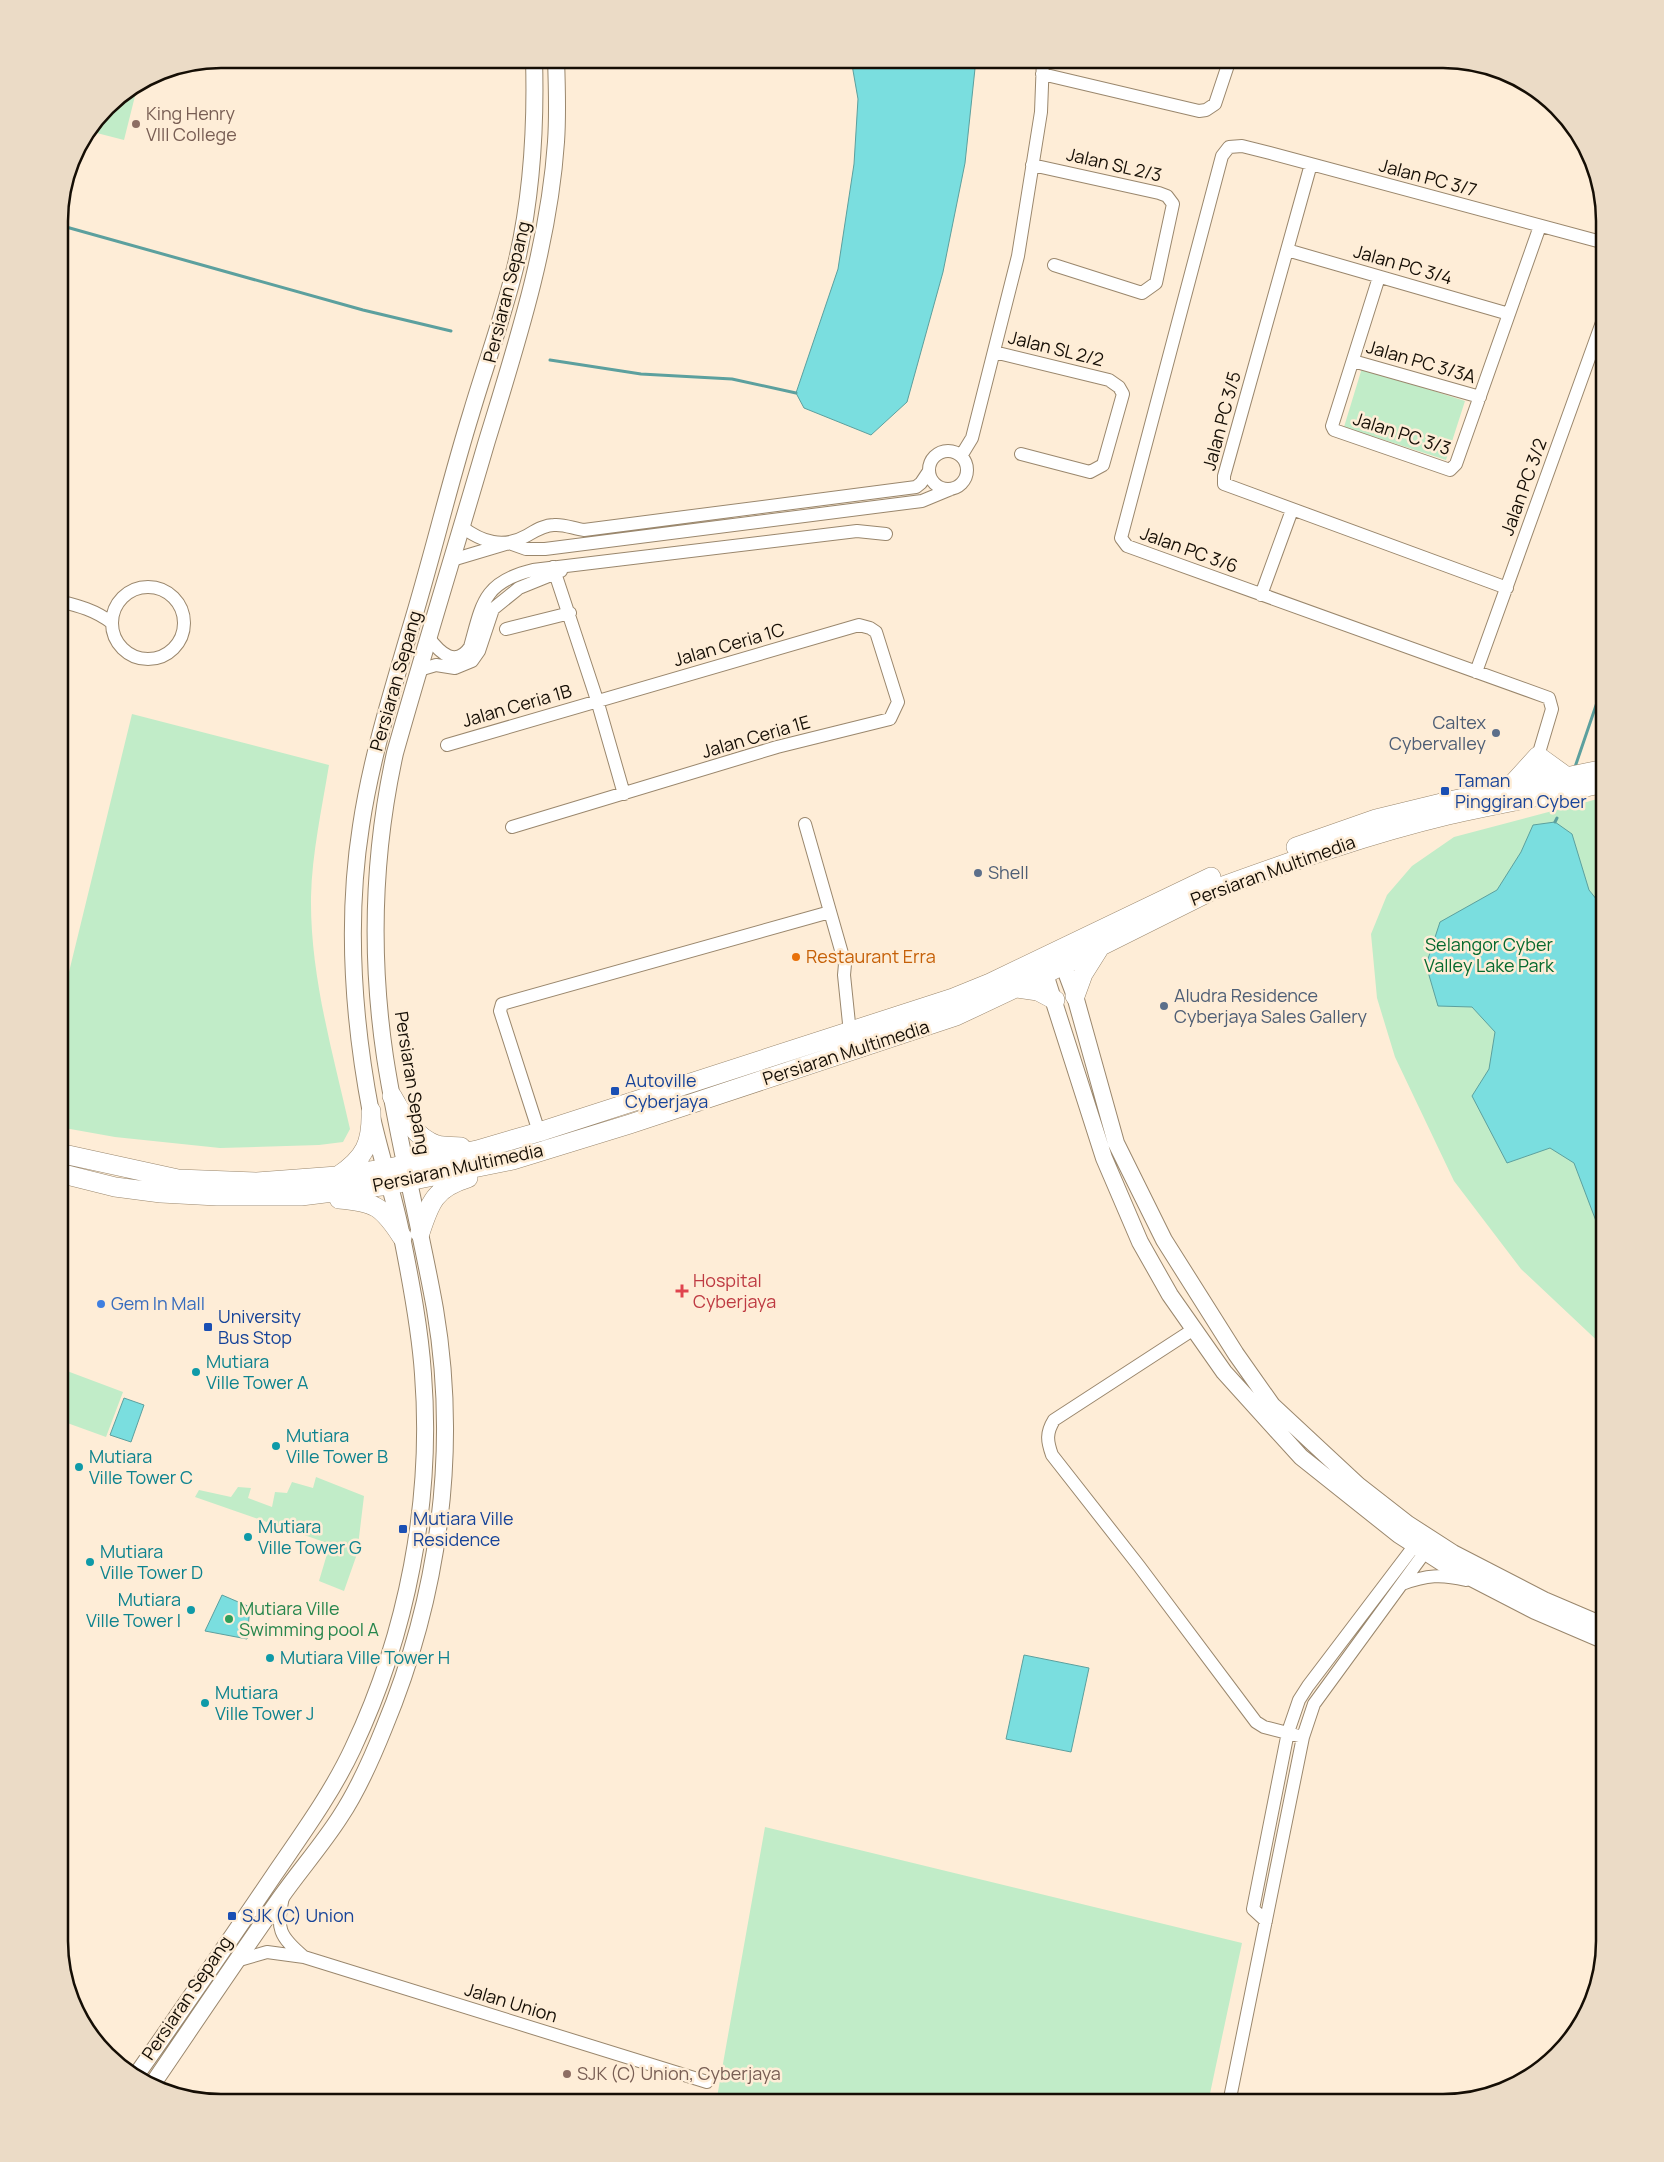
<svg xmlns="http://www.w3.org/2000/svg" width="1664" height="2162" font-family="Manrope,sans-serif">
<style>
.green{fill:#c1ecc8}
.water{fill:#7adedf;stroke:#5ca09e}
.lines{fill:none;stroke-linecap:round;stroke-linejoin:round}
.stream{stroke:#5ca09e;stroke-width:3}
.street-casing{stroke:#9a876d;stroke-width:14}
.secondary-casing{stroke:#9a876d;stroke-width:18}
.primary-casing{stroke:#9a876d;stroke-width:20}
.street{stroke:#fff;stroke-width:12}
.secondary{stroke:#fff;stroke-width:16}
.primary{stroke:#fff;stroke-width:19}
.education-dot{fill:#8d6e63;stroke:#feedd7;stroke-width:2}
.service-dot{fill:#5c6f8a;stroke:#feedd7;stroke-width:2}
.transit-dot{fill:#1a4fb4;stroke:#feedd7;stroke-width:2}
.food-dot{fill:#e8710a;stroke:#feedd7;stroke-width:2}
.health-dot{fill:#e0444e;stroke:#feedd7;stroke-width:2}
.shop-dot{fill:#3f7fe0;stroke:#feedd7;stroke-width:2}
.culture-dot{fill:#0f9aa8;stroke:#feedd7;stroke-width:2}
.leisure-dot{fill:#2e9e5b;stroke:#feedd7;stroke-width:2}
.labels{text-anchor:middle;stroke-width:5;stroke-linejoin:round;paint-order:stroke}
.education-label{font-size:18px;fill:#785e54;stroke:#feedd7;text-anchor:start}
.street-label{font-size:18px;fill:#150e05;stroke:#feedd7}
.service-label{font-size:18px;fill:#4e5e75;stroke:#feedd7;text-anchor:start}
.transit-label{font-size:18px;fill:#164399;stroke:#feedd7;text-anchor:start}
.park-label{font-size:18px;fill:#05692e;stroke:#feedd7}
.food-label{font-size:18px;fill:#c56008;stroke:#feedd7;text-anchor:start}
.health-label{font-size:18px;fill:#be3a42;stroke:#feedd7;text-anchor:start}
.shop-label{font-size:18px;fill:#366cbe;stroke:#feedd7;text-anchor:start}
.culture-label{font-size:18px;fill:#0d838f;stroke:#feedd7;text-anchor:start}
.leisure-label{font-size:18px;fill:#27864d;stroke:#feedd7;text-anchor:start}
.rim{fill:none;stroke:#150e05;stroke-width:2.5}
</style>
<rect width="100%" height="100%" fill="#feedd7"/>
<path class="green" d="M138,84L124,140L89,131L114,99Z
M1362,368L1465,401L1446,460L1344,427Z
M132,714L329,765C322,808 312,853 311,897C310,976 333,1053 350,1129L343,1142L319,1145L220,1148L115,1137L59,1127V1013Z
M1605,797V1348L1521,1269L1454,1181L1395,1057L1377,998L1371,934L1387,895L1412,866L1454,837Z
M59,1368L123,1392L106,1437L59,1420Z
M316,1477L364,1496L357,1554L344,1591L319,1581L330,1544L195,1497L199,1490L231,1497L238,1487L251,1488L248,1498L272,1507L275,1492L287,1493L292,1482L313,1488Z
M765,1827L1242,1943L1208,2103H716Z"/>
<path class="water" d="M851,59H976L965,163L943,272L907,402L871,435L804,408L796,393L838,269L854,164L858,99Z
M1555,822L1572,834L1589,890L1605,910V1227L1596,1221L1574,1163L1550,1148L1507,1163L1472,1096L1489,1069L1495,1032L1472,1007L1438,1006L1426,965L1440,922L1497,890L1521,852L1533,825Z
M124,1398L144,1405L131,1442L110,1435Z
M222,1595L250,1607L247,1639L205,1631Z
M1024,1655L1089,1668L1071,1752L1006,1739Z"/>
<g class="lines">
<path class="stream" d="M59,225L363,310L451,331
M550,360L641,374L732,379L796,393
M1575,767L1605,679
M1555,822L1557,818"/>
<g class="street-casing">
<path id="street" d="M1042,74L1199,111L1206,110L1215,104L1230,59
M1311,164L1224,476V484L1507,588
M1032,165L1159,193L1167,196L1173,204L1156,283L1142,293L1054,265
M1287,250L1509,314
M1379,277L1332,426L1334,430L1450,470L1456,464L1540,226
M994,352L1109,380L1119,387L1123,394L1103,465L1090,472L1021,454
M1353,361L1480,397
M929 470a19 19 0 1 1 38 0a19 19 0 1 1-38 0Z
M961,456L972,438L1018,256L1041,112L1043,59
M462,527C482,542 503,549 526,536C535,531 544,525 554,525C565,524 574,529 584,530L916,487L921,483L929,471
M452,560L509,543L526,549H545L922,501L951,489
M553,567L597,700L624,794
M112 623a36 36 0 1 1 72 0a36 36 0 1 1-72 0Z
M1261,595L1292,510
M59,601C79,606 95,610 112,623
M506,629L570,613
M429,638C440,653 456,668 470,647C482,604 483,582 533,570L857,531L886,534
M419,670L436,665L455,668L472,661L479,651L493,609L519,588L561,571
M1476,672L1605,314
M447,745L859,625L870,628L876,632L898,702L890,719L777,747L512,827
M1543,788L1538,756L1552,709L1549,698L1127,546L1121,538L1222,156L1229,147L1242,146L1270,153L1605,243
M805,824L845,964L844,975L850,1033
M539,1132L500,1011L502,1004L830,912
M1194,1329L1054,1420C1046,1433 1047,1441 1052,1455L1139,1566L1256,1722L1264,1727L1303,1737
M1402,1584C1427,1575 1441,1574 1466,1580
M1266,1921L1253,1909L1288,1732L1299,1700L1308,1686L1415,1545
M304,1957L707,2082
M236,1961L267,1952L304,1957C279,1936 276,1929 283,1897
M1229,2103L1303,1737L1314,1704L1425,1552"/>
</g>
<g class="secondary-casing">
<path id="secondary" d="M1063,964L1075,996L1116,1143L1164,1240L1236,1354L1272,1405L1358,1485L1408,1524L1453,1553L1544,1600L1605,1626
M1045,974L1104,1158L1140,1242L1170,1295L1224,1372L1301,1457L1399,1535L1444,1564L1535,1611L1605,1641
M135,2077C182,2010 228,1943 274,1875C302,1834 332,1793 353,1748C407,1634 433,1501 423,1374C420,1329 411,1282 402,1237C394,1195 380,1155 371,1113C353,1019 346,921 361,826C371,759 391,695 410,630C432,558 449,485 471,414C486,363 505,312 517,260C532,194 536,127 534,59
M152,2085C195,2022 237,1959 281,1897C300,1870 322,1845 340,1817C358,1790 372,1758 384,1728C439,1596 459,1450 435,1309C420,1225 398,1142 385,1057C370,956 373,853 395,753C424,650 456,547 486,444C516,346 549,245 556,142C558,114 557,87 556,59"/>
</g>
<g class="primary-casing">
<path id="primary" d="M1508,789L1538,756L1567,777
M1296,847L1376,819L1454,800L1605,769
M1016,988L1038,991L1055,1000
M1075,996L1083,974L1100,947
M392,1096C403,1115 415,1138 437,1145C445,1147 453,1146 461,1147
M59,1153L178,1179L257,1182L337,1176L384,1169L477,1150L539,1132L953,998L990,983L1211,877
M59,1173L115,1187L161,1193L217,1196H301L389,1185L513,1160L630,1124L956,1016L1045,974L1215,889C1292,861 1369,834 1448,815C1500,803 1553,794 1605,783
M338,1176C365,1158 372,1143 371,1111
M339,1199C375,1202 382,1206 402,1237
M420,1233C430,1202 435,1188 468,1178"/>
</g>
<use href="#street" class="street"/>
<use href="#secondary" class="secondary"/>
<use href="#primary" class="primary"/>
</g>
<g class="education-dot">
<circle cx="136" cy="124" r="5"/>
<circle cx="567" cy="2074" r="5"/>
</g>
<g class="service-dot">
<circle cx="1496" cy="733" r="5"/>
<circle cx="978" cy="873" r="5"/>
<circle cx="1164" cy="1006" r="5"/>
</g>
<g class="transit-dot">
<rect x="1440" y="786" width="10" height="10" rx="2.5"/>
<rect x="610" y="1086" width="10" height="10" rx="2.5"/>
<rect x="203" y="1322" width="10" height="10" rx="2.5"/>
<rect x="398" y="1524" width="10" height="10" rx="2.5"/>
<rect x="227" y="1911" width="10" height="10" rx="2.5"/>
</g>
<circle class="food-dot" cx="796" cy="957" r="5"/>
<path class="health-dot" d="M679.5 1283.5h5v5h5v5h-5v5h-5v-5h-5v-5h5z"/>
<circle class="shop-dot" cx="101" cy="1304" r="5"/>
<g class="culture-dot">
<circle cx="196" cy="1372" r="5"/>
<circle cx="276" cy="1446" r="5"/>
<circle cx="79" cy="1467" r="5"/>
<circle cx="248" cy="1537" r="5"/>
<circle cx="90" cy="1562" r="5"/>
<circle cx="191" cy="1610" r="5"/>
<circle cx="270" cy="1658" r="5"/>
<circle cx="205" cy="1703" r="5"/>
</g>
<circle class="leisure-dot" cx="229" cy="1619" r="5"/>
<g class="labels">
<g class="education-label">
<text x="146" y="120">King Henry<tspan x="146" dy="21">VIII College</tspan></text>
<text x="577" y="2080">SJK (C) Union, Cyberjaya</text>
</g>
<g class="street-label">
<text transform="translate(1114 165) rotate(13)" y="6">Jalan SL 2/3</text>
<text transform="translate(1428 178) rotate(15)" y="6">Jalan PC 3/7</text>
<text transform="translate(1403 265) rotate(16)" y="6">Jalan PC 3/4</text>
<text transform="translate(507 292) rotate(-76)" y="6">Persiaran Sepang</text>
<text transform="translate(1056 349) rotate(14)" y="6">Jalan SL 2/2</text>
<text transform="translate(1421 362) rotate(16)" y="6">Jalan PC 3/3A</text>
<text transform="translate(1222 421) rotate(-75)" y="6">Jalan PC 3/5</text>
<text transform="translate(1402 434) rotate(18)" y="6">Jalan PC 3/3</text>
<text transform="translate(1524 487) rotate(-70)" y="6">Jalan PC 3/2</text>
<text transform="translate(1189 550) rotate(20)" y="6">Jalan PC 3/6</text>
<text transform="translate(729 645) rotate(-16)" y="6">Jalan Ceria 1C</text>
<text transform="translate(396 681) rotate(-74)" y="6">Persiaran Sepang</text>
<text transform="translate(517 706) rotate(-16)" y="6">Jalan Ceria 1B</text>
<text transform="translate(756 737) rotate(-16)" y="6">Jalan Ceria 1E</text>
<text transform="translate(1273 871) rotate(-20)" y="6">Persiaran Multimedia</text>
<text transform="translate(846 1053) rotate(-18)" y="6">Persiaran Multimedia</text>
<text transform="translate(412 1083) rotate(81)" y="6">Persiaran Sepang</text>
<text transform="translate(458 1168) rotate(-12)" y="6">Persiaran Multimedia</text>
<text transform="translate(187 1998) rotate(-56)" y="6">Persiaran Sepang</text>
<text transform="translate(511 2003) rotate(17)" y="6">Jalan Union</text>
</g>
<g class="service-label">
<text x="1486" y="729" text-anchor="end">Caltex<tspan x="1486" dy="21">Cybervalley</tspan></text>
<text x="988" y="879">Shell</text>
<text x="1174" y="1002">Aludra Residence<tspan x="1174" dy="21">Cyberjaya Sales Gallery</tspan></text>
</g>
<g class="transit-label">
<text x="1455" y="787">Taman<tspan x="1455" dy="21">Pinggiran Cyber</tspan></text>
<text x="625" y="1087">Autoville<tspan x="625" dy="21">Cyberjaya</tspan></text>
<text x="218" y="1323">University<tspan x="218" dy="21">Bus Stop</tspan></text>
<text x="413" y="1525">Mutiara Ville<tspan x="413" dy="21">Residence</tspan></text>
<text x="242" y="1922">SJK (C) Union</text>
</g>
<g class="park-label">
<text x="1489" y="951">Selangor Cyber<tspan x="1489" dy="21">Valley Lake Park</tspan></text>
</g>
<g class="food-label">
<text x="806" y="963">Restaurant Erra</text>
</g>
<g class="health-label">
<text x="693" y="1287">Hospital<tspan x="693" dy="21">Cyberjaya</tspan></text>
</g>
<g class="shop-label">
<text x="111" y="1310">Gem In Mall</text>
</g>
<g class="culture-label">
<text x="206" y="1368">Mutiara<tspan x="206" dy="21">Ville Tower A</tspan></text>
<text x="286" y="1442">Mutiara<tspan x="286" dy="21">Ville Tower B</tspan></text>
<text x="89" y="1463">Mutiara<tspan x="89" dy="21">Ville Tower C</tspan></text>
<text x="258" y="1533">Mutiara<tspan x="258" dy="21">Ville Tower G</tspan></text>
<text x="100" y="1558">Mutiara<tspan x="100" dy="21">Ville Tower D</tspan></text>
<text x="181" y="1606" text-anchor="end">Mutiara<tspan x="181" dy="21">Ville Tower I</tspan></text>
<text x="280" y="1664">Mutiara Ville Tower H</text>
<text x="215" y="1699">Mutiara<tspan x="215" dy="21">Ville Tower J</tspan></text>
</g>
<g class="leisure-label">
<text x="239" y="1615">Mutiara Ville<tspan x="239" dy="21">Swimming pool A</tspan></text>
</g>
</g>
<path d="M0 0H1664V2162H0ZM221 68H1443A153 153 0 0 1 1596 221V1941A153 153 0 0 1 1443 2094H221A153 153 0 0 1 68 1941V221A153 153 0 0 1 221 68Z" fill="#ebdbc6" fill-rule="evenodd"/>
<path class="rim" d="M221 68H1443A153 153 0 0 1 1596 221V1941A153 153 0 0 1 1443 2094H221A153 153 0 0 1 68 1941V221A153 153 0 0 1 221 68Z"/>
</svg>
